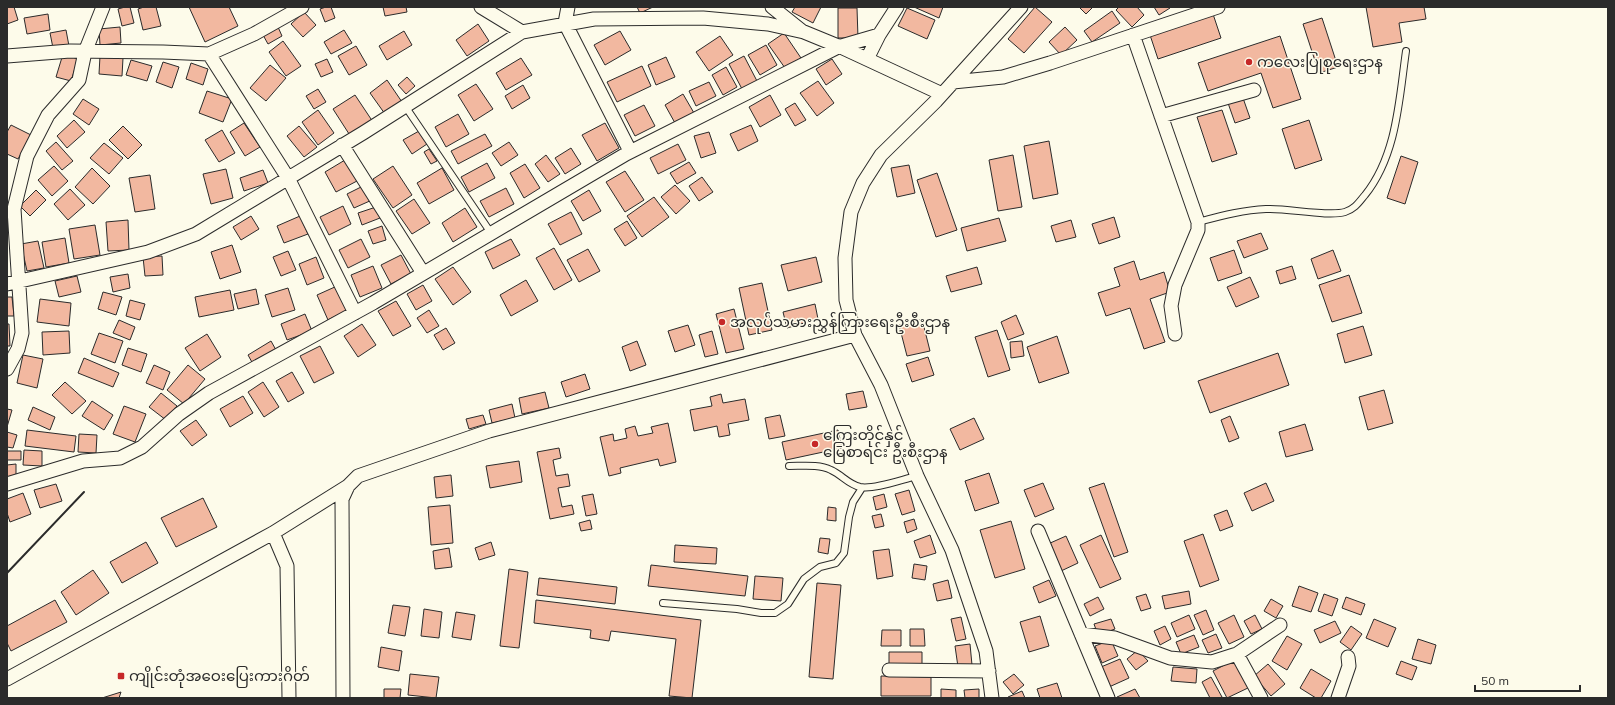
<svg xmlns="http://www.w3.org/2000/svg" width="1615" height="705" font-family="Mulish,'Noto Sans Myanmar',sans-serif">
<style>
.building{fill:#f2b8a0;stroke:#2b2b2b}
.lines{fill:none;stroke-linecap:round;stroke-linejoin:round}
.lane-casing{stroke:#2b2b2b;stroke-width:8}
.street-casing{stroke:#2b2b2b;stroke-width:15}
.lane{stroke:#fdfbea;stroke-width:6}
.street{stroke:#fdfbea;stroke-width:13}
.wall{stroke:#2b2b2b;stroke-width:2}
.poi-dot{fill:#c62828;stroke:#fdfbea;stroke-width:1.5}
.labels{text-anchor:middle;stroke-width:3;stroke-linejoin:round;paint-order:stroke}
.poi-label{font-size:15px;fill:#2b2b2b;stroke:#fdfbea;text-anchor:start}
</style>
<rect width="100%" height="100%" fill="#fdfbea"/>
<path class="building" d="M7,7H14L18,20L7,24Z
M125,7H130L134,23L122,26L118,9Z
M144,7H156L161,26L143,30L138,9Z
M189,7H229L238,26L205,42Z
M326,7H331L335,18L325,22L320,9Z
M383,7H406L407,12L385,16Z
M637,7H653L640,13Z
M795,7H821L813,23L792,12Z
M914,7H943L939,18Z
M1035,7L1052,22L1024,53L1008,39Z
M1079,7H1093L1086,14Z
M1119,7H1137L1144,15L1132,27L1116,10Z
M1154,7H1169L1170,8L1159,15Z
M1366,7H1424L1426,19L1399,23L1402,42L1373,47Z
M838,8H857L858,38H838Z
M907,8L935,20L927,39L898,26Z
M1112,11L1120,23L1092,42L1084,31Z
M304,12L316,25L303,37L291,24Z
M48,14L50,30L27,34L24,18Z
M1213,14L1221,38L1158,59L1150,35Z
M1322,18L1338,67L1319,73L1303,24Z
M478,24L489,41L467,56L456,40Z
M120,27L121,43L100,45L99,29Z
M278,27L282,36L268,44L263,35Z
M1065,27L1077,40L1061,55L1049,42Z
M66,30L69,46L53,48L50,33Z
M344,30L352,43L331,54L324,42Z
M404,31L412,45L387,60L379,46Z
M620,31L631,50L605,65L594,45Z
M784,33L801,58L785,68L768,44Z
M720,36L733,55L709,71L696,52Z
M1280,36L1301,99L1273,108L1261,73L1208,91L1198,63Z
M283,41L301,66L286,76L269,52Z
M766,45L777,65L760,75L748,55Z
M356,46L367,65L349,75L338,56Z
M63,54L78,59L71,81L56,77Z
M100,56L123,58L122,76L99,74Z
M744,56L757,81L742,89L729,64Z
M666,57L675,77L656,85L648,65Z
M521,58L532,75L506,90L496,73Z
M327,59L333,72L321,77L315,64Z
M832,59L842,74L826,85L816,69Z
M131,60L152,66L147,81L126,75Z
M163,62L179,67L172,88L156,82Z
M191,63L208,69L203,85L186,79Z
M270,65L286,78L266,101L250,88Z
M642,66L651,86L617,102L607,82Z
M726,67L737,87L723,95L712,75Z
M407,77L415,86L406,94L398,85Z
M387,80L402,102L385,114L370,93Z
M818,81L834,103L817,116L800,93Z
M709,82L716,96L696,106L689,91Z
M476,84L493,109L474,121L458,95Z
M523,85L530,98L512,109L505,96Z
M318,89L326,102L314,109L306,96Z
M207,91L232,99L223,122L199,113Z
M683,94L694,113L675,123L665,105Z
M355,95L373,122L351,137L333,109Z
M770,95L781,115L760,127L749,107Z
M1243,98L1250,118L1235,123L1228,103Z
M83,99L99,109L89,125L73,114Z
M795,103L806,120L795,126L785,109Z
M644,105L655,126L635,136L624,115Z
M318,110L334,133L318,145L302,122Z
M1222,110L1237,154L1212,162L1197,117Z
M458,114L469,134L446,147L435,127Z
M74,120L85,132L67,148L57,136Z
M1309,120L1322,160L1295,169L1282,129Z
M244,123L260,147L245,156L230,132Z
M605,123L619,148L597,161L582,135Z
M11,125L31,135L18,159L7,154V132Z
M751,125L758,141L738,151L730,134Z
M123,126L142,145L128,159L109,140Z
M299,126L317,147L304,157L287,136Z
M222,130L235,153L219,162L205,140Z
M419,131L427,144L412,154L403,140Z
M709,132L716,153L701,158L694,136Z
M485,134L492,146L458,164L451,151Z
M1049,141L1058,194L1033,199L1024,146Z
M56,142L73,161L62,170L46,151Z
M509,142L518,155L501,166L492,153Z
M104,143L123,158L109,174L90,158Z
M678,144L686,160L658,174L650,158Z
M571,148L581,164L565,174L555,158Z
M429,149L437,161L431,164L424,152Z
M546,155L560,174L548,182L535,164Z
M1013,155L1022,207L998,211L989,160Z
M1401,156L1418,162L1405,204L1387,198Z
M345,160L357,181L336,192L325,172Z
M689,162L696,173L677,184L670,173Z
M487,163L495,178L469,192L461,177Z
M525,164L540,188L524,198L510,173Z
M909,165L915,193L897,197L891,168Z
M54,166L68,181L52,196L38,180Z
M393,166L412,195L393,208L373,179Z
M92,168L110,186L93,204L75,187Z
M442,168L454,190L429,204L417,183Z
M226,169L233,198L211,204L203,174Z
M263,170L268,183L244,191L240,178Z
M625,171L644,200L625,212L606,182Z
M937,173L957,230L936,237L917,180Z
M150,175L155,209L135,212L129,178Z
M702,177L713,192L699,201L689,186Z
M365,185L372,200L354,208L347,194Z
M675,185L690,201L676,214L661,197Z
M506,188L514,204L489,217L480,201Z
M70,189L85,205L68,220L54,204Z
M36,190L46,200L30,216L20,206Z
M589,190L601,211L583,221L571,201Z
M654,197L669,217L642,237L627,216Z
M414,199L430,223L412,234L396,211Z
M343,206L351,224L329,235L320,217Z
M376,207L380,218L362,225L358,213Z
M465,208L477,227L453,242L442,223Z
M571,212L582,234L560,245L548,224Z
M251,216L259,229L241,240L233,227Z
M300,216L308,234L284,243L277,226Z
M1114,217L1120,237L1099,244L1092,224Z
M999,218L1006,241L967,251L961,228Z
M128,220L129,250L108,251L106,222Z
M1071,220L1076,237L1056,242L1051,226Z
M627,221L637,238L625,246L614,229Z
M95,225L100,255L74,259L69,229Z
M382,226L386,240L373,244L368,231Z
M1261,233L1268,249L1244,258L1237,241Z
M65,238L69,263L46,267L42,242Z
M361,239L370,257L348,268L339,250Z
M511,239L520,255L493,269L485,252Z
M38,241L44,268L27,271L21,244Z
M232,245L241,272L220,279L211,252Z
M554,248L572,280L554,290L536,258Z
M588,249L600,271L579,282L567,260Z
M1234,250L1242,273L1218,281L1210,258Z
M1333,250L1341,271L1318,279L1311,259Z
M288,251L296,270L281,276L273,257Z
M401,255L411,274L391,284L381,265Z
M162,256L163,275L145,276L143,257Z
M316,257L324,278L307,285L299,264Z
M816,257L822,282L788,291L781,265Z
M1134,261L1140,280L1164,272L1170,292L1150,299L1165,342L1144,349L1130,308L1106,316L1098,293L1120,286L1114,268Z
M373,266L382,288L360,297L351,275Z
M1292,266L1296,279L1280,284L1276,271Z
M453,267L471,292L453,305L435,279Z
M977,267L982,284L951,292L946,276Z
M128,274L130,288L113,292L110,277Z
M1349,275L1362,313L1332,322L1319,285Z
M77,276L81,292L59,297L55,281Z
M1250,277L1259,297L1236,307L1227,287Z
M526,280L538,301L511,316L500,295Z
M762,283L772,330L749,335L739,288Z
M423,285L432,301L416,310L407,294Z
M337,286L348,310L328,320L317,295Z
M288,288L295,310L272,317L265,295Z
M256,289L259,304L238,309L234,294Z
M230,290L234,310L199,317L195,297Z
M103,292L122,297L116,315L98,309Z
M7,297H12L14,316H7Z
M40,299L71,303L69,326L37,322Z
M130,300L145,304L140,320L126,316Z
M396,301L411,326L393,336L378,311Z
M815,304L818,319L787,328L783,312Z
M734,309L744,349L726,353L716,314Z
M429,310L439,326L427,333L417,318Z
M305,314L312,331L287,340L281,324Z
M1016,315L1024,334L1008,340L1001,322Z
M922,319L930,351L907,356L899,325Z
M119,320L135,327L130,340L113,333Z
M7,324H9L10,346H7Z
M362,324L376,345L358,357L344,336Z
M688,325L695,345L675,352L668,331Z
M1363,326L1372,355L1345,363L1337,334Z
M446,328L455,343L443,350L434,335Z
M997,330L1010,370L988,377L975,337Z
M69,331L70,353L43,355L42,332Z
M712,331L718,354L705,357L699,335Z
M99,333L123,341L115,363L91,354Z
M207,334L221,357L200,371L185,348Z
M1057,336L1069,373L1039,383L1027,347Z
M271,341L276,350L253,364L248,355Z
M637,341L646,365L630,371L622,347Z
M1022,341L1024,356L1011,358L1010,342Z
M320,346L334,373L314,383L300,356Z
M128,348L147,354L141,372L122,365Z
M1278,353L1289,385L1210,413L1198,381Z
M23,355L43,359L37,388L17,383Z
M928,357L934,375L912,382L906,364Z
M84,358L119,373L113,387L78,373Z
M154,365L170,372L163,390L146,383Z
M188,365L205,379L184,404L167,390Z
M292,372L304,393L288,402L276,381Z
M585,374L590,389L566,397L561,382Z
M65,382L86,401L72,414L52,395Z
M263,382L279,407L264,417L248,392Z
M1384,390L1393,423L1368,430L1359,397Z
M863,391L867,407L849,410L846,394Z
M545,392L549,408L522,414L519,398Z
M161,393L177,406L166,420L149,407Z
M721,394L723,403L745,399L749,420L728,424L730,435L719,437L717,426L694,431L690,410L712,406L710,397Z
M243,396L253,413L230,427L220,409Z
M92,401L113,415L104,430L82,416Z
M512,404L515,418L492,423L489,410Z
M124,406L146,414L135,442L113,434Z
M33,407L55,417L50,430L28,420Z
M7,409L12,410L7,427Z
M483,415L486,424L469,429L466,419Z
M780,415L785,436L769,439L765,418Z
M1230,416L1239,438L1229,442L1221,420Z
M974,418L984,439L960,450L950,429Z
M196,420L207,435L192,446L180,431Z
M668,423L676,462L660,466L658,459L620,468L621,473L609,476L600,437L613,434L614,441L627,438L625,429L635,426L638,436L653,433L651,427Z
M1305,424L1313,450L1286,457L1279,432Z
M27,430L76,436L74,452L25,446Z
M838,430L842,448L786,460L782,442Z
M7,432L17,435L13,448L7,447Z
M79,434L97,435L96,453L78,452Z
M559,448L561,458L553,460L556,476L568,474L570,486L558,488L562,507L572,505L574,514L550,519L537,452Z
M24,450L42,451V466L23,465Z
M7,451H21V460H7Z
M519,461L522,482L490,488L486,466Z
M16,464V477L7,478V465Z
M989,473L999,503L975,511L965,481Z
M451,475L453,496L436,498L434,477Z
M1043,483L1054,509L1035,517L1024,490Z
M1104,483L1128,552L1114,557L1089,488Z
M1266,483L1274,501L1252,511L1244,493Z
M56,484L62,501L40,508L34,490Z
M909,490L915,511L902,515L895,494Z
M23,493L31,514L10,522L7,513V499Z
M593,494L597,514L586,516L582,496Z
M884,494L887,507L876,510L873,497Z
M203,498L217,527L176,547L161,518Z
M450,505L453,543L431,545L428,507Z
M828,507L836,508V521L827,520Z
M1227,510L1233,526L1220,531L1214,515Z
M881,514L884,526L875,528L872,516Z
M914,519L917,529L907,533L904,522Z
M590,520L592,529L581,531L579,523Z
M1011,521L1025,569L995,578L980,530Z
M1203,534L1219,580L1200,587L1184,541Z
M930,535L936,553L920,558L914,541Z
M1101,535L1121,579L1100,588L1080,545Z
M1066,536L1078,563L1061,571L1048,544Z
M820,538L830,539L828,554L818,552Z
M146,542L158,563L122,583L110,562Z
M491,542L495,555L479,560L475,548Z
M675,545L717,548L716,564L674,562Z
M449,548L452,567L435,569L433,551Z
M889,549L893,576L877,579L873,551Z
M914,564L927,566L925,580L912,578Z
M651,565L748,576L745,596L648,586Z
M509,569L528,572L519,648L500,646Z
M93,570L109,593L76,615L61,592Z
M755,576L783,578L781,601L753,599Z
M539,578L617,587L615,604L537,595Z
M948,580L952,598L937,601L933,584Z
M1049,580L1056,596L1039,603L1033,587Z
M817,583L841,585L833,679L809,677Z
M1299,586L1318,593L1311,612L1292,606Z
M1189,591L1191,604L1165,609L1162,596Z
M1146,594L1151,608L1141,611L1136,597Z
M1324,594L1338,599L1332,616L1318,611Z
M1098,597L1104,609L1090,616L1084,604Z
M1346,597L1365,604L1361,615L1342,608Z
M1271,599L1283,606L1276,618L1264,611Z
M55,600L67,622L11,651L7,643V626Z
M536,600L701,620L692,698L669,696L676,639L611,631L609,641L590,638L591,630L534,623Z
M393,605L410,607L405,636L388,633Z
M424,609L442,612L439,638L421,636Z
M1206,610L1214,630L1203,635L1194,615Z
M456,612L475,615L471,640L452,637Z
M1189,615L1195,629L1177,637L1171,623Z
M1234,615L1244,637L1229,644L1218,623Z
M1255,615L1262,629L1251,634L1244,621Z
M1040,616L1049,646L1029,652L1020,622Z
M961,617L966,639L956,641L951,619Z
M1111,619L1115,629L1098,635L1094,624Z
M1374,619L1396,628L1388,647L1366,638Z
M1335,621L1341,633L1320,643L1314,630Z
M1165,626L1171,639L1160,645L1154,631Z
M1351,626L1362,634L1351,650L1340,642Z
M910,629H924L925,646H910Z
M882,630H901V646H881Z
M1216,634L1222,648L1208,653L1202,640Z
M1194,635L1199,647L1181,654L1176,642Z
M1287,636L1302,644L1287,670L1272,661Z
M1418,639L1436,645L1431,664L1412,659Z
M1111,640L1118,656L1102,663L1095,646Z
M970,644L972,665L958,667L955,646Z
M381,647L402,651L399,671L378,667Z
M1138,650L1148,661L1136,670L1127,659Z
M889,652H922V664H889Z
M1120,659L1129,678L1109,687L1101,667Z
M1236,659L1250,687L1227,698L1213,671Z
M1401,661L1417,667L1412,680L1396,674Z
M1268,664L1285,684L1271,696L1254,676Z
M1173,667L1197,669L1196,683L1171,681Z
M1311,669L1331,681L1321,698H1316L1300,688Z
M410,674L439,677L436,698L408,695Z
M1014,674L1024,685L1013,694L1003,682Z
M881,676L931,677V696H881Z
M1211,677L1222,697L1220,698H1210L1202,682Z
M1057,683L1062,698H1040L1037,689Z
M384,689H401L400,698H384Z
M941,689L956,690V698H941Z
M979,689V698H965L964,690Z
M1135,689L1140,698H1117V697Z
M1022,691L1025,698H1009L1008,697Z
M121,692L119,698H102Z"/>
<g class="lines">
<g class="lane-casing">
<path id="lane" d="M405,106L491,233
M1198,222C1221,216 1243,210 1266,209C1287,208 1328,217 1345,212C1355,209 1359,202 1365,195C1397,155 1399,100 1406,51
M789,466C803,466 819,464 831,470C842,475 848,484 860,487C874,490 903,479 917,476
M663,603L737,609L761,613H775L788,604L804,579L820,567L836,563L844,553L849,517L853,502L862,488"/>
</g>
<g class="street-casing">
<path id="street" d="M481,7L522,32
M568,7L565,23L630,151
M772,7L802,31
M1133,35L1198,222V230L1175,285L1171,306L1175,334
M209,54L288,178L355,313
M7,56L70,51L163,52L209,54L254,34L302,7
M867,59L879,35L897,7
M953,82L1003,77L1050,63L1218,7
M1161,116L1254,90
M342,145L423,273
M7,284L148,252L196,234L363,133L522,32L594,19L703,18L768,24L804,32L843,48L942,94
M7,369L18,349L22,333L14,209L27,156L48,115L79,80L85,52L103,7
M7,484L83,461L120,458L142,447L179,414L209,393L373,303L626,154L838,47L879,35
M1038,531L1108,698
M273,533L287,566L289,698
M1081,634L1115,638L1170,658L1212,662L1237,654L1280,625
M1237,654L1261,698
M889,670L989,671
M7,679L273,533L348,486L358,476L489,431L855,335
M343,698L342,499L348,486
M992,698L986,651L952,550L917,476L881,385L855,335L846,300L845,258L851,212L863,183L881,155L936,101L1021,7
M1338,698L1349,666L1348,657"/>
</g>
<use href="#lane" class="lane"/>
<use href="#street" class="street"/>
<path class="wall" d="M7,573L84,492"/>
</g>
<g class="poi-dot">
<circle cx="1249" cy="62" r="4"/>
<circle cx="722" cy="322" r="4"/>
<circle cx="815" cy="444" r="4"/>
<rect x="117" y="672" width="8" height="8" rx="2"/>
</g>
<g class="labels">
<g class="poi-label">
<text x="1257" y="67">ကလေးပြုစုရေးဌာန</text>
<text x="730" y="327">အလုပ်သမားညွှန်ကြားရေးဦးစီးဌာန</text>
<text x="823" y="440">ကြေးတိုင်နှင့်<tspan x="823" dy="17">မြေစာရင်း ဦးစီးဌာန</tspan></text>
<text x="129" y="681">ကျိုင်းတုံအဝေးပြေးကားဂိတ်</text>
</g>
</g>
<rect width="1615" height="705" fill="none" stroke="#2b2b2b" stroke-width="16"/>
<path d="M1475 685v6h105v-6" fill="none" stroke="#2b2b2b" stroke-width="2"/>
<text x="1481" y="685" font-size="12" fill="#2b2b2b" stroke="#fdfbea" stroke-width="3" paint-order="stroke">50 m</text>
</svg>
